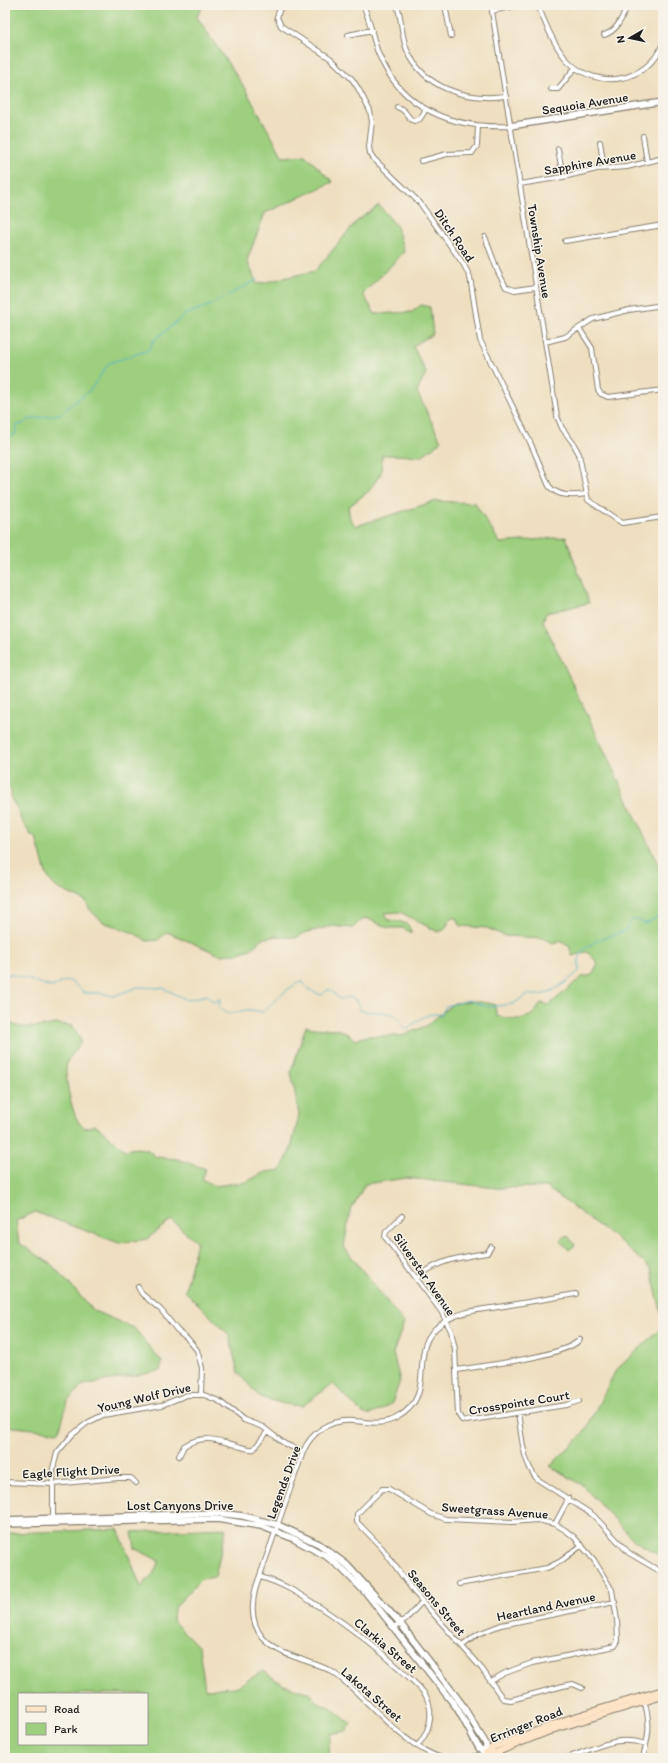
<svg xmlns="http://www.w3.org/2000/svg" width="668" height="1763" font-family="Itim,sans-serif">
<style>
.green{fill:#9dcf7f;stroke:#5c764e;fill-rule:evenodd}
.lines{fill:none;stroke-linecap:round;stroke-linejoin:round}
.stream{stroke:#4ab1c9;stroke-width:1}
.minor-casing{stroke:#867e6e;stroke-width:6}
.tertiary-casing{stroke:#867e6e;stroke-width:8}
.secondary-casing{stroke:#867e6e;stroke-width:8}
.minor{stroke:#fff;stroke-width:4}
.tertiary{stroke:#fff;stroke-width:5.5}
.secondary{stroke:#fee4c6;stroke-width:6}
.labels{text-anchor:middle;stroke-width:3;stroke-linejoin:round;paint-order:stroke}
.street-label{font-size:13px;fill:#1c1c1c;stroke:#f7f3e8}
</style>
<rect width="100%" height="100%" fill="#f7f3e8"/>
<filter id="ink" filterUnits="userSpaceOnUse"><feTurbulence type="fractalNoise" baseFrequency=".025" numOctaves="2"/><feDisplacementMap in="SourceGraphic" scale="8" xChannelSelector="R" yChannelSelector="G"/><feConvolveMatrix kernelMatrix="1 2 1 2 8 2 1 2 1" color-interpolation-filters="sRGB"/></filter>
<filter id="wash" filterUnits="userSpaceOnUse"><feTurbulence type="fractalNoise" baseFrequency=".012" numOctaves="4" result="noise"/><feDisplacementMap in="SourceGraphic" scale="16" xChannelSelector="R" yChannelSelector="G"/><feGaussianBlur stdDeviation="0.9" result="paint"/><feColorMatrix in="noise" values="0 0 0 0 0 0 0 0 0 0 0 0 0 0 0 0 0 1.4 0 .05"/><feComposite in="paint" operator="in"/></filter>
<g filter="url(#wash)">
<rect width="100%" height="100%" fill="#efdfc0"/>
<path class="green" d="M5,5H203L197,17L244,87L283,157L305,155L333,182L265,213L247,260L257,284L315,271L357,221L379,205L397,227L404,252L363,294L375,314L412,312L421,305L430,307L433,334L413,346L426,373L417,392L441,441L422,456L382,455L381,473L369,491L348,507L350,519L356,526L436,501L475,503L500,543L566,537L589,603L546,613L543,621L663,875V1321L651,1269L622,1243L546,1187L497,1188L407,1178L365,1184L350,1212L344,1247L404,1323L393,1353L400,1381L392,1403L382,1410L368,1415L362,1413L333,1384L302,1406L284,1404L260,1397L238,1373L229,1335L185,1291L197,1242L171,1220L147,1239L119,1243L35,1212L16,1221L19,1243L51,1264L94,1311L134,1328L162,1362L160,1371L83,1385L68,1401L59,1432L5,1426V1021L20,1027H38L57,1024L72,1026L81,1040C79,1049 70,1054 67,1063C63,1074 72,1112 78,1121C79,1124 83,1126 85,1128L95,1125L125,1150L137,1148L148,1150L156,1157L177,1159L206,1169L202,1179L214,1186L246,1182L265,1172L281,1170L291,1149L299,1115L291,1072L306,1026C326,1033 337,1022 355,1040L367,1036H401L426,1026L454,1003L474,1001L494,1004L497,1016C517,1020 530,1023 541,1003L549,1005L582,977L592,975L598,963L587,952L572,956L569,945L559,941L553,943L542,938L505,936L487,928L461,926L457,919L452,917L444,930L438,932L400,912L385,913L388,920L399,921L408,925L412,933L403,928H388L366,918L360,921L353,928L333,926L304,933L296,938L276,936L262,939L251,949L235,954L220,955L167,932L158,940L147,941L134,933L103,922L90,910L85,901L57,888L50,881L46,873L36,838L31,835L21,820L17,808L12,801L11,790L5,781Z
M567,1235L575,1245L569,1250L560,1240Z
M663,1327V1557L635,1541L582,1485L550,1466L584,1433L616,1370Z
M226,1528L215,1577L201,1579L174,1608L173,1621L199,1647L205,1689L236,1687L263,1671L284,1685L310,1693L319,1704L330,1707L351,1724L346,1731L330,1734L329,1758H5V1535L11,1533L118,1529L141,1587L153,1574L159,1561L135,1548L132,1532ZM19,1694H147V1744H19Z"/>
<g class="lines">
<path class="stream" d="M5,438L15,435L17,425L23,424L27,420L60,414L91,389L109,363L149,350L153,341L186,314L211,305L258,279
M5,976L10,974L52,987C74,977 68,980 85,993H101L114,996L138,987L163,988L187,1000L207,995L213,1002L221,999L218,1008C233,1017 233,1012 247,1010C251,1009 258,1012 263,1012C271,1004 293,982 303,982C307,989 313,993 322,995L327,990H331L339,999L350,997L355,999L361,1011L391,1013L398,1018L404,1028L408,1029C417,1021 428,1011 441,1015L446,1006L468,1000L487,1007L513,1004L528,994C546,1000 566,982 579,971V960L582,951L596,941L625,931L632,920L636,919L645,924L663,914"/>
</g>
</g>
<g filter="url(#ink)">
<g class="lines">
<g class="minor-casing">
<path id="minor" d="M281,5L277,17L281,26L330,58L352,79L358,88L370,111L372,122L369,147L370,153L374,159L420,203L464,265L470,277L480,340L530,442L549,486C558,497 573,496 586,494
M363,5C371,21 372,39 379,55C402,110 454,129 510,126
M397,5C402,19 401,36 407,50C424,89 467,101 506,96
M445,5L451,36
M491,5L557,416L562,428L573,443L579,454L588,500L622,523L663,517
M538,5C544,21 556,49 568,61C597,91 648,83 663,43
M492,11L519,5
M348,35L372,30
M604,35C618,31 622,17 628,5
M551,89H558L575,68
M397,107C408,110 406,118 414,121L420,119L426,109
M643,136L647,162
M600,142L604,168
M558,149L563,177
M421,161L447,154L472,153L477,146L478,126
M520,184L563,177L597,169L627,167L663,158
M485,237L498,272L506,287L515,290L536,287
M565,241L663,225
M579,328L592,348L598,390L601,394L608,397L663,390
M545,342L565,337L593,319L629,310L663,305
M402,1216L386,1232L385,1237L441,1311L451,1331L455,1349L458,1414L462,1420L466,1421L566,1405L579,1401
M417,1278C438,1260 460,1257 487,1253L491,1247
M138,1287L142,1294L161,1310L177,1330L187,1338L197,1350L202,1368L201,1394
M457,1370C479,1366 569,1356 580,1339
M518,1413C522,1436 522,1461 537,1479L593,1515L629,1553L663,1573
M179,1456L184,1446C203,1434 218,1440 238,1446C244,1448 248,1450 254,1449L268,1431
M5,1482L53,1484L118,1478H131L136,1483
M53,1520V1468L57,1453L72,1435L87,1423L103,1415L162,1405L187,1395H204L219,1401L244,1420L263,1427L285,1444L303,1452
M555,1524L569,1498
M260,1577C283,1583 301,1595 321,1608C352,1628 374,1645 401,1670C409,1678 420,1686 426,1696C435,1714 429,1733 417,1746
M459,1584L547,1568L561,1561L582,1545
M394,1627L407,1618L422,1602
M462,1646L478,1634L501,1625L615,1602
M491,1681L505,1673L532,1663L615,1646L618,1641L617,1620L612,1590L594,1560L574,1537L565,1530L555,1524L537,1520L512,1522L446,1519L431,1514L389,1489H382L357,1514V1522L382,1548L414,1592L482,1669L503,1699L511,1700L563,1686L573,1684L582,1688
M442,1758C408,1748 378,1712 353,1689C345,1682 338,1675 329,1670C308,1659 280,1657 263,1638C250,1623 251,1605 256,1587L303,1452C311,1432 331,1419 353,1421C369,1422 383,1426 398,1417C440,1393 405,1349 441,1324C459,1310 483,1310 504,1306C528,1302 552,1298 576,1294
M469,1758L486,1753L487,1758
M566,1758C596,1749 615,1734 646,1744
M643,1758C649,1734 651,1724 644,1700"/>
</g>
<g class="tertiary-casing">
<path id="tertiary" d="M510,126L663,102
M5,1520L218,1513L243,1516L278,1525L319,1544L347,1565L400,1623L461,1703L486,1744V1753
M5,1524L217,1519L261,1526L292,1538L326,1556L341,1568L367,1594L457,1708L479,1748L486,1753"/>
</g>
<g class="secondary-casing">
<path id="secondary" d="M486,1753L493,1747L571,1718L663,1690
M486,1753H495L552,1730L663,1696"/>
</g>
<use href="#minor" class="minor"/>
<use href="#tertiary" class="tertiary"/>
<use href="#secondary" class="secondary"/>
</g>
</g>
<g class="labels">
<g class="street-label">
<text transform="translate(585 103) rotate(-9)" y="5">Sequoia Avenue</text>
<text transform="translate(590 162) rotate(-10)" y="5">Sapphire Avenue</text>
<text transform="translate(455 235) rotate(56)" y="5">Ditch Road</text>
<text transform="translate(540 251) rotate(81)" y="5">Township Avenue</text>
<text transform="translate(425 1274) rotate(55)" y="5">Silverstar Avenue</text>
<text transform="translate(144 1397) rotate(-13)" y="5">Young Wolf Drive</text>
<text transform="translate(519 1402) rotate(-9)" y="5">Crosspointe Court</text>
<text transform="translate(71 1471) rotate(-3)" y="5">Eagle Flight Drive</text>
<text transform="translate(283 1482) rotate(-70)" y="5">Legends Drive</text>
<text x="180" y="1510">Lost Canyons Drive</text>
<text transform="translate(495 1510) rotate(4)" y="5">Sweetgrass Avenue</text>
<text transform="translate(437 1602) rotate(50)" y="5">Seasons Street</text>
<text transform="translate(546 1606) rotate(-12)" y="5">Heartland Avenue</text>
<text transform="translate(386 1645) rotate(40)" y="5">Clarkia Street</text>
<text transform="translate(372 1694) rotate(41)" y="5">Lakota Street</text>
<text transform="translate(526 1724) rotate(-22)" y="5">Erringer Road</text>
</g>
</g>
<rect width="668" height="1763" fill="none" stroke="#f7f3e8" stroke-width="20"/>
<rect x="18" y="1693" width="130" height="52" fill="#f7f3e8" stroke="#9f9d96"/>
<rect x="26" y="1706" width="20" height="6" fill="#fee4c6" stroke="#9f9d96"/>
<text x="54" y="1713" font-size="12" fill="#1c1c1c">Road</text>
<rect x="26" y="1723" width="20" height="12" fill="#9dcf7f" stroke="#9f9d96"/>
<text x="54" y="1733" font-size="12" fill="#1c1c1c">Park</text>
<g transform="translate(630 38) rotate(261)" stroke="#f7f3e8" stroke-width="3" paint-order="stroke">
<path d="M0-3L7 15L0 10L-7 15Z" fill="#1c1c1c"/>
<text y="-6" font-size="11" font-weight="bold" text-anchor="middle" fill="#1c1c1c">N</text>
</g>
</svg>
